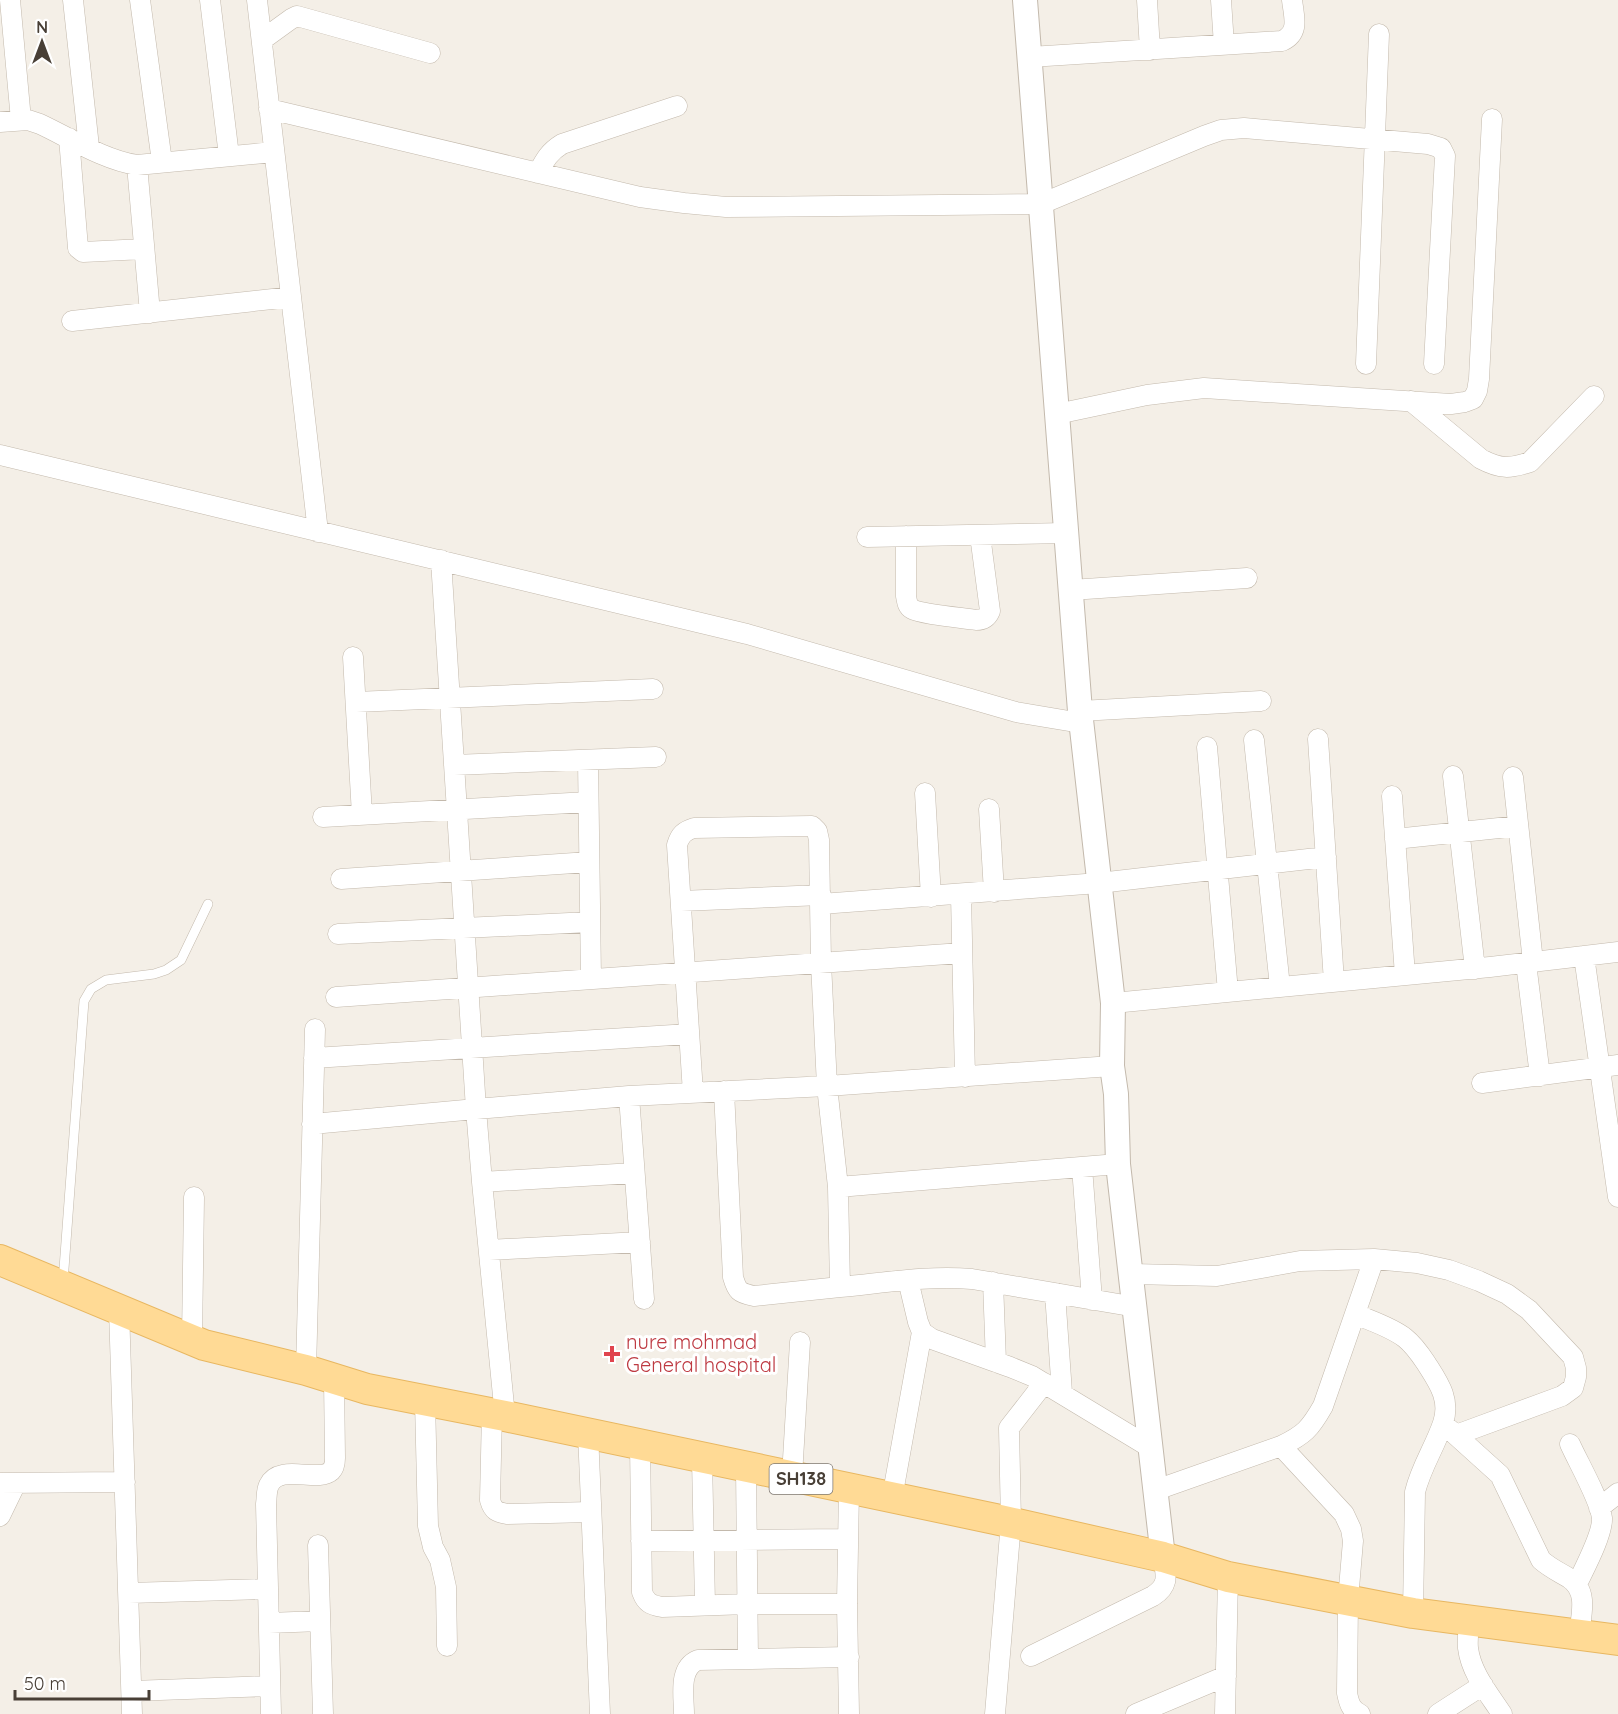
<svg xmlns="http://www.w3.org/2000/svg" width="1618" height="1714" font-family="Quicksand,sans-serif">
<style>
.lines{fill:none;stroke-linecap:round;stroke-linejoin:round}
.service-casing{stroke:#c3b9ac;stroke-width:10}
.minor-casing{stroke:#c3b9ac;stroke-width:21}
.tertiary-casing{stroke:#c3b9ac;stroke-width:26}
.primary-casing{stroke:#e8b761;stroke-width:32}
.service{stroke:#fff;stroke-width:9}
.minor{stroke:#fff;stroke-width:20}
.tertiary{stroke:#fff;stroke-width:24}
.primary{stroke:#ffda95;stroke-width:30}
.health-dot{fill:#e0444e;stroke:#fff;stroke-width:2}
.labels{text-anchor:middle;stroke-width:6;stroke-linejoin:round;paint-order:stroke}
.shield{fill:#fff;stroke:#7f7972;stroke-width:1.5}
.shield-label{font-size:18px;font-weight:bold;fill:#483f36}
.health-label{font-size:20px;fill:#be3a42;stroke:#fff;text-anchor:start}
</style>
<rect width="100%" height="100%" fill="#f4efe7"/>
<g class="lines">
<g class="service-casing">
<path id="service" d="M63,1282L84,1001L91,989L106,980L154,974L166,970L181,960L208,904"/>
</g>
<g class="minor-casing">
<path id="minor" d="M10,0L21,120
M73,0L89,147
M140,0L162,162
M210,0L229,156
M257,0L318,532
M1147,0L1150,50
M1221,0L1224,45
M262,40L291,19L297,16L430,53
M1030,57L1282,41C1300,33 1294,17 1292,0
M269,109L640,197L684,203L726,207L1041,204L1204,136L1221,130L1244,128L1428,144L1441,148L1445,156L1434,364
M0,122L28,120L40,124C70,138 104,160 137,165L274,152
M69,138L78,248L83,252L144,249
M137,165L150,313
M538,173C545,160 549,152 562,144L677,106
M72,321L291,297
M1366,364L1379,34
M1411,401L1481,459C1500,469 1510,469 1530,462L1594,396
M1057,414L1147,395L1204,388L1451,404L1465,402L1473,399L1477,391L1479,379L1492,119
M0,455L747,634L1016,712L1081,723
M906,536V596C907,601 907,606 912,609C920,614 964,618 976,620C983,620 987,618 990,611L980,535
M867,537L1066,533
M1071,590L1247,578
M353,657L362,815
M356,702L653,689
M1080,711L1261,701
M1318,739L1334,982
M1254,740L1280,987
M1207,747L1228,992
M588,760L591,979
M454,765L656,757
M1453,776L1475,969
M1513,777L1533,962
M925,793L931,897
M1392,796L1405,975
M989,809L994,892
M323,817L588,802
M1395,839L1518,826
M341,879L589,862
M961,895L965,1077
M681,901L821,895
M821,904L1099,883L1326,857
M338,934L590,922
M1584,956L1618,1197
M1526,963L1540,1076
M336,997L962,953
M1113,1003L1490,967L1618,952
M314,1058L689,1034
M1482,1083L1618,1065
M724,1091L733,1277C737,1291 739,1293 754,1296L840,1287
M693,1093L677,845C680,835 684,831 694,828L812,826L817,831L819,840L821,963L827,1086L838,1187L840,1287C884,1283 928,1275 972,1279L1136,1307
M629,1096L644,1299
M312,1124L476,1109L441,560
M1082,1167L1092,1300
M482,1182L634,1173
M838,1187L1118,1164
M489,1250L640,1242
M1132,1274L1217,1276L1300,1261L1374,1259L1417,1263L1449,1270L1479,1281L1507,1294L1529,1310L1573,1357L1576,1368V1377L1573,1388L1562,1396L1456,1435
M908,1280L918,1322L922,1332L932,1339L1010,1367L1032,1376L1151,1448
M993,1282L996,1362
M1055,1293L1062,1393
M119,1309L132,1714
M1355,1314C1371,1321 1391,1327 1405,1338C1414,1345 1420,1354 1426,1363C1438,1382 1451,1399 1443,1423C1435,1447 1421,1467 1415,1492L1413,1613
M192,1340L194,1197
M306,1370L315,1029
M425,1401L428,1526L433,1547L440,1560L446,1587L447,1646
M492,1413L490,1500C493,1511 497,1512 507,1514L591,1512
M505,1416L482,1182L476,1109L629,1096L827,1086L1112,1066
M1449,1429L1500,1475L1541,1560C1550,1568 1559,1572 1569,1578C1589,1591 1581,1615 1579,1635
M588,1433L600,1714
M640,1444L642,1592C646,1603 651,1605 662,1607L747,1604H847
M1570,1444C1578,1462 1600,1500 1602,1518C1603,1534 1584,1569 1577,1584
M1281,1446L1344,1514L1351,1529L1353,1541L1348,1600L1347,1693C1349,1703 1351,1710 1360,1714
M702,1458L705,1605
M746,1467L748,1659
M792,1476L800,1342
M0,1483L125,1482
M849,1489L847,1604L849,1714
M1156,1490L1281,1446C1304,1435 1310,1429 1323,1406L1374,1259
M892,1498L922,1332
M1599,1508L1618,1493
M0,1516L16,1483
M641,1541L848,1539
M318,1545L323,1714
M129,1593L268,1589
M1469,1620C1469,1629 1467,1639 1468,1648C1471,1673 1489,1694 1502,1714
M269,1623L320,1621
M1031,1656L1153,1596C1170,1585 1166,1575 1163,1557
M132,1691L270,1686
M271,1714L266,1504C267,1498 266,1491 269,1485C279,1463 318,1483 331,1471C334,1468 335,1462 335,1458L334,1379
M684,1714C684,1696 678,1668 698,1660L849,1657
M995,1714L1011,1522L1009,1428L1044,1383
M1136,1714L1226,1676
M1225,1714L1228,1577
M1438,1714L1483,1685"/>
</g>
<g class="tertiary-casing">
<path id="tertiary" d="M1025,0L1080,711L1113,1003L1112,1066L1116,1094L1118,1164L1163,1557"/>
</g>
<g class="primary-casing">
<path id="primary" d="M0,1260L204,1345L306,1370L367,1389L505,1416L995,1519L1163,1557L1228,1577L1413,1613L1618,1640"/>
</g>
<use href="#service" class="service"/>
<use href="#minor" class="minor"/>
<use href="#tertiary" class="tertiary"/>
<use href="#primary" class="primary"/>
</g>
<path class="health-dot" d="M609 1345h6v6h6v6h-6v6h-6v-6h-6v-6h6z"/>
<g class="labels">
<rect class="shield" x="769.5" y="1464" width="63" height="30" rx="4.5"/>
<g class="shield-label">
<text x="801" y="1485">SH138</text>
</g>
<g class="health-label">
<text x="626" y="1349">nure mohmad<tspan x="626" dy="23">General hospital</tspan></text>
</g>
</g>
<g transform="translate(42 42)" stroke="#ffffff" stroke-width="4.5" paint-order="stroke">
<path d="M0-4.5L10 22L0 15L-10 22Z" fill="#483f36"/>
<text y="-9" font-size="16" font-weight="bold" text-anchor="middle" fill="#483f36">N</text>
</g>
<path d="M15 1690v9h134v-9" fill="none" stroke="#483f36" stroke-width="3"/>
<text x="24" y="1690" font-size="18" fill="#483f36" stroke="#ffffff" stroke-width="4.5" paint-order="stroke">50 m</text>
</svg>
